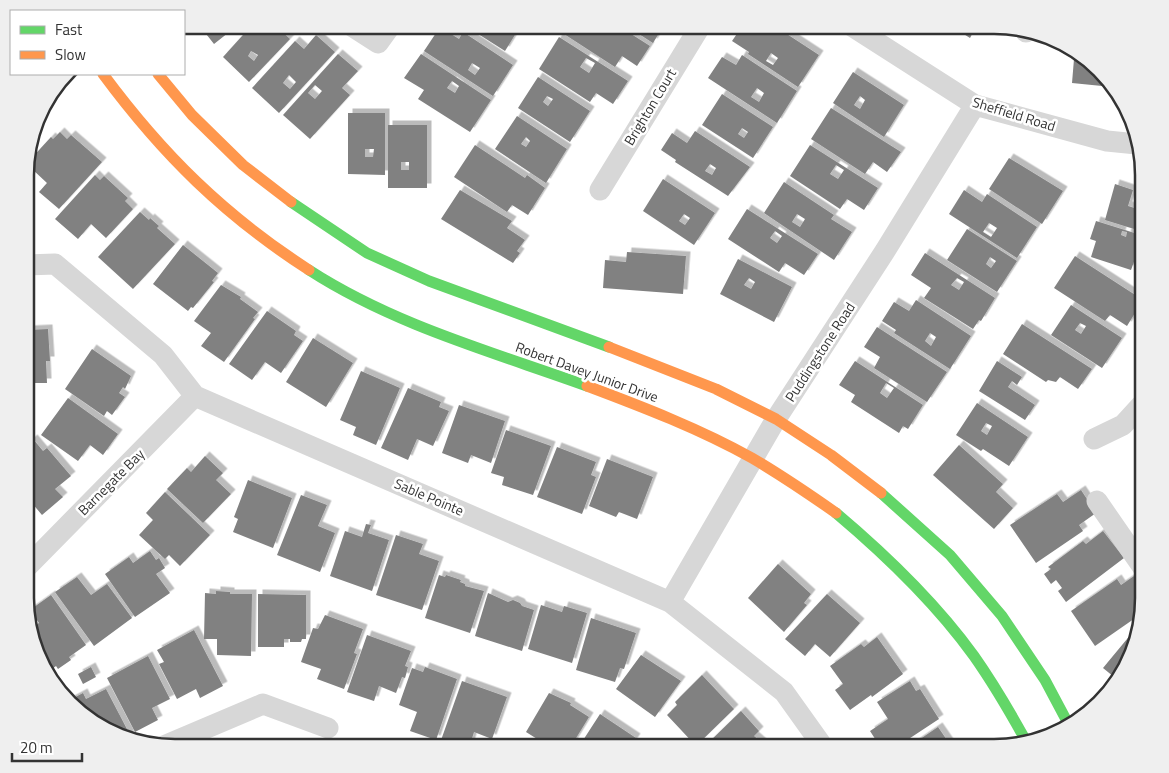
<svg xmlns="http://www.w3.org/2000/svg" width="1169" height="773" font-family="'Titillium Web',sans-serif">
<style>
.building{fill:#818181;fill-rule:evenodd;filter:url(#shadow)}
.lines{fill:none;stroke-linecap:round;stroke-linejoin:round}
.street{stroke:#d7d7d7;stroke-width:21}
.fast{stroke:#63d668;stroke-width:11}
.slow{stroke:#ff974d;stroke-width:11}
.labels{text-anchor:middle;stroke-width:5;stroke-linejoin:round;paint-order:stroke}
.street-label{font-size:14px;fill:#333;stroke:#fff}
.rim{fill:none;stroke:#333;stroke-width:2.5}
</style>
<defs>
<filter id="shadow"><feDropShadow dx="4.5" dy="-4.5" stdDeviation="0" flood-color="#0004"/></filter>
</defs>
<rect width="100%" height="100%" fill="#fff"/>
<path class="building" d="M199,25H238L214,44Z
M252,25H275L290,39L249,82L223,57ZM251,51L258,55L254,61L248,56Z
M464,25H521L505,51Z
M566,25H617L650,46L637,66L622,56L615,67L561,32Z
M625,25H664L653,43Z
M743,25H751L762,32L767,25H773L819,55L798,87L748,54L749,52L732,41ZM771,53L778,58L773,65L766,61Z
M929,25H977L970,38L951,26L946,35Z
M440,27L459,39L463,32L513,65L493,96L424,51ZM472,63L480,68L475,75L468,70Z
M316,35L335,52L279,113L252,88L295,41L304,49ZM289,75L296,82L290,89L283,83Z
M559,37L628,81L613,104L596,93L590,102L539,69ZM586,58L595,63L589,73L580,67Z
M338,54L358,71L342,88L350,95L310,139L283,115ZM315,85L322,91L315,99L308,93Z
M421,54L491,100L470,132L418,99L424,90L404,78ZM452,81L459,86L455,93L447,88Z
M742,55L797,91L777,123L708,78L722,57L736,65ZM757,88L764,93L759,102L751,97Z
M1074,59L1087,60L1112,87L1072,83Z
M853,72L904,105L884,137L833,103ZM860,96L865,100L860,109L854,105Z
M538,77L590,111L570,142L518,108ZM547,96L553,99L548,106L543,102Z
M722,94L773,127L753,158L702,125ZM742,128L748,132L744,138L738,134Z
M831,108L901,152L887,172L873,162L865,174L811,139Z
M348,113H385V175L348,174ZM365,149H374L373,157H365Z
M517,116L567,149L546,183L495,149ZM526,137L530,141L526,147L521,144Z
M388,125H427V188H388ZM401,162H409V170H401Z
M695,131L750,167L728,196L675,162L676,160L661,150L672,133L687,143ZM710,164L716,168L712,175L705,171Z
M60,132L67,139L71,135L102,162L59,209L39,192L47,183L32,169L35,166L29,161L51,137L53,139Z
M475,145L525,178L527,175L545,188L528,215L512,205L507,212L454,177Z
M810,145L878,188L864,210L847,199L840,209L790,176ZM836,165L844,170L838,179L830,174Z
M1009,158L1063,191L1042,224L989,189Z
M95,175L100,180L104,176L128,198L125,201L133,209L106,238L91,224L78,239L55,219Z
M663,179L715,213L694,245L643,211ZM684,214L690,218L685,225L679,221Z
M784,182L834,215L831,219L852,232L834,260L764,213ZM797,214L805,219L800,227L792,222Z
M1115,184L1133,190L1128,206L1144,211V232L1105,220Z
M460,190L512,221L507,228L525,240L517,251L520,253L513,263L441,219Z
M964,190L982,202L987,194L1037,227L1017,258L949,214ZM989,223L997,228L991,237L983,232Z
M747,209L818,254L804,275L785,263L779,272L728,239ZM775,231L782,236L777,243L770,238Z
M140,212L149,220L150,218L159,226L157,228L175,244L133,289L98,257Z
M1096,221L1144,236V262L1135,259L1131,270L1091,257L1096,241L1090,239ZM1122,231L1127,232L1126,237L1121,235Z
M967,229L1017,261L997,292L947,260ZM990,257L996,261L991,268L986,264Z
M183,245L218,273L212,281L214,282L193,308L191,307L188,311L153,284Z
M627,252L686,256L683,294L603,288L605,260L626,262Z
M925,253L995,298L981,321L979,320L973,329L924,298L931,288L911,275ZM957,278L964,282L959,290L951,285Z
M1075,256L1143,300L1127,326L1110,315L1105,321L1054,288Z
M738,259L792,287L774,322L720,294ZM749,278L755,282L751,289L744,285Z
M221,285L241,297L240,299L258,312L253,318L255,319L224,362L201,346L211,333L194,321Z
M916,300L971,336L950,369L894,333L896,330L882,321L894,302L909,311ZM930,333L936,337L931,346L925,341Z
M1071,305L1122,338L1102,368L1051,335ZM1080,323L1086,326L1081,334L1075,330Z
M267,311L296,331L294,335L303,341L281,373L265,362L252,380L229,364Z
M26,321H28V330L48,329L50,361H46L47,383H26Z
M1022,324L1092,369L1078,389L1060,377L1056,382L1048,380L1046,382L1003,354Z
M877,327L947,372L927,402L874,368L880,357L864,347Z
M313,338L353,363L326,407L286,382Z
M92,349L131,376L125,389L123,387L119,393L125,397L112,415L107,411L104,416L65,389Z
M855,361L923,405L908,429L903,426L899,433L851,402L855,395L839,385ZM886,383L894,388L887,398L880,393Z
M997,361L1022,377L1017,385L1012,381L1008,387L1035,405L1025,420L979,391Z
M361,371L400,388L376,445L353,435L356,427L340,420Z
M408,388L441,402L439,407L449,411L433,446L417,439L408,460L381,448Z
M68,398L118,434L103,455L90,445L78,461L41,435Z
M977,403L1028,437L1009,466L983,449L981,451L956,435ZM986,423L992,426L987,435L981,431Z
M459,405L505,421L491,463L471,455L468,463L442,453Z
M506,430L551,446L533,495L502,485L504,477L491,473Z
M33,439L43,451L47,448L71,476L55,489L63,497L42,515L26,496V445Z
M959,445L1003,484L996,492L1013,508L994,529L933,475Z
M557,447L596,462L591,475L596,477L582,514L537,497Z
M205,456L223,473L216,480L231,494L203,523L167,489L187,468L191,472Z
M607,459L653,477L637,519L619,512L616,517L589,506Z
M248,480L292,498L273,548L233,532L238,519L234,517Z
M1081,490L1096,513L1079,525L1083,531L1036,563L1010,525L1057,494L1063,502Z
M165,492L210,535L180,566L169,555L165,559L139,535L153,520L146,513Z
M301,495L327,505L318,526L335,533L320,572L277,555Z
M366,524L371,525L368,533L389,540L372,591L330,576L345,531L362,537Z
M1103,531L1124,558L1066,602L1058,591L1062,588L1056,580L1051,584L1044,574L1051,569L1048,567L1083,541L1086,544Z
M396,535L423,544L419,554L439,561L422,610L376,595Z
M150,551L156,560L159,558L165,568L156,574L170,593L135,617L105,574L129,557L133,563Z
M778,564L811,594L804,603L807,605L784,632L748,598Z
M1137,574L1144,584V608L1141,614L1095,646L1071,611L1117,579L1121,585Z
M439,575L445,577L446,575L461,580L460,582L465,584V586L484,591L470,633L425,618Z
M77,577L91,595L107,584L132,618L94,646L55,592Z
M216,591L230,592V594H252L251,656L217,655V639H204L205,593L216,594Z
M488,593L508,602L513,600L520,603L522,606L534,610L522,651L475,636Z
M258,594L306,595V639H302L301,642H290V639H284V647H258Z
M827,594L860,623L830,657L815,644L805,656L785,639Z
M51,595L86,645L69,657L71,660L58,669L56,666L48,672L42,664L30,630L39,623L30,610Z
M541,605L562,612L564,606L587,613L572,663L528,649Z
M325,615L363,629L354,653L357,654L344,689L317,679L321,669L301,662L313,628L318,629Z
M591,618L636,633L624,669L620,668L615,682L576,670Z
M1137,627L1119,681L1103,668Z
M194,630L223,686L200,698L196,689L177,699L159,664L164,662L157,650Z
M367,635L411,651L405,666L408,667L405,678L402,677L396,693L379,686L374,701L347,692Z
M877,637L903,674L872,697L871,695L850,710L835,690L843,684L830,666L861,644L864,647Z
M641,655L681,681L655,717L616,689Z
M148,656L170,699L152,708L158,720L135,732L107,678Z
M91,667L96,677L83,684L78,674Z
M425,667L457,679L436,740L410,731L417,712L399,705L412,668L423,672Z
M702,675L734,709L696,746L667,715L677,705L675,702Z
M462,681L507,697L492,739L474,732L469,748H448L447,745L440,743Z
M910,681L916,691L920,689L939,719L895,748H881L870,731L888,719L877,702Z
M106,689L130,735L123,738L91,723L70,700L83,693L86,699Z
M549,693L571,703L570,705L589,717L570,748H538L542,742L526,732Z
M741,711L759,731L754,736L768,748H703Z
M600,714L636,738L629,748H578Z
M938,727L951,746L953,745L955,748H907Z"/>
<g class="lines">
<path class="street" d="M350,25L378,43L391,25
M850,25L975,105L1107,141L1137,144
M1026,32V30
M600,190L701,25
M26,265L55,264L163,355L195,396L670,602L784,692L824,748
M1094,439L1123,425L1144,402
M1097,501L1144,569
M26,568L195,396
M670,602L776,419L885,251L975,105
M164,746L263,704L328,728"/>
<path class="fast" d="M291,202L367,253L429,281L609,347
M309,270C394,325 493,352 587,386
M881,493L950,555L1002,616L1045,680L1070,727
M836,513C887,556 935,602 974,656C993,683 1010,712 1026,741"/>
<path class="slow" d="M103,74C163,155 224,215 309,270
M158,74L192,115L243,165L291,202
M609,347L716,389L776,419L831,455L881,493
M587,386C643,407 700,429 752,458C781,475 809,494 836,513"/>
</g>
<g class="labels">
<g class="street-label">
<text transform="translate(650 107) rotate(-59)" y="5">Brighton Court</text>
<text transform="translate(1014 114) rotate(17)" y="5">Sheffield Road</text>
<text transform="translate(820 352) rotate(-57)" y="5">Puddingstone Road</text>
<text transform="translate(587 372) rotate(20)" y="5">Robert Davey Junior Drive</text>
<text transform="translate(111 482) rotate(-45)" y="5">Barnegate Bay</text>
<text transform="translate(429 497) rotate(23)" y="5">Sable Pointe</text>
</g>
</g>
<path d="M0 0H1169V773H0ZM175 34H994A141 141 0 0 1 1135 175V598A141 141 0 0 1 994 739H175A141 141 0 0 1 34 598V175A141 141 0 0 1 175 34Z" fill="#efefef" fill-rule="evenodd"/>
<path class="rim" d="M175 34H994A141 141 0 0 1 1135 175V598A141 141 0 0 1 994 739H175A141 141 0 0 1 34 598V175A141 141 0 0 1 175 34Z"/>
<rect x="10" y="10" width="175" height="65" fill="#ffffff" stroke="#adadad"/>
<rect x="20" y="26" width="25" height="8" fill="#63d668" stroke="#adadad"/>
<text x="55" y="35" font-size="15" fill="#333333">Fast</text>
<rect x="20" y="51" width="25" height="8" fill="#ff974d" stroke="#adadad"/>
<text x="55" y="60" font-size="15" fill="#333333">Slow</text>
<path d="M12 753v8h70v-8" fill="none" stroke="#333333" stroke-width="2.5"/>
<text x="20" y="753" font-size="15" fill="#333333" stroke="#ffffff" stroke-width="4" paint-order="stroke">20 m</text>
</svg>
